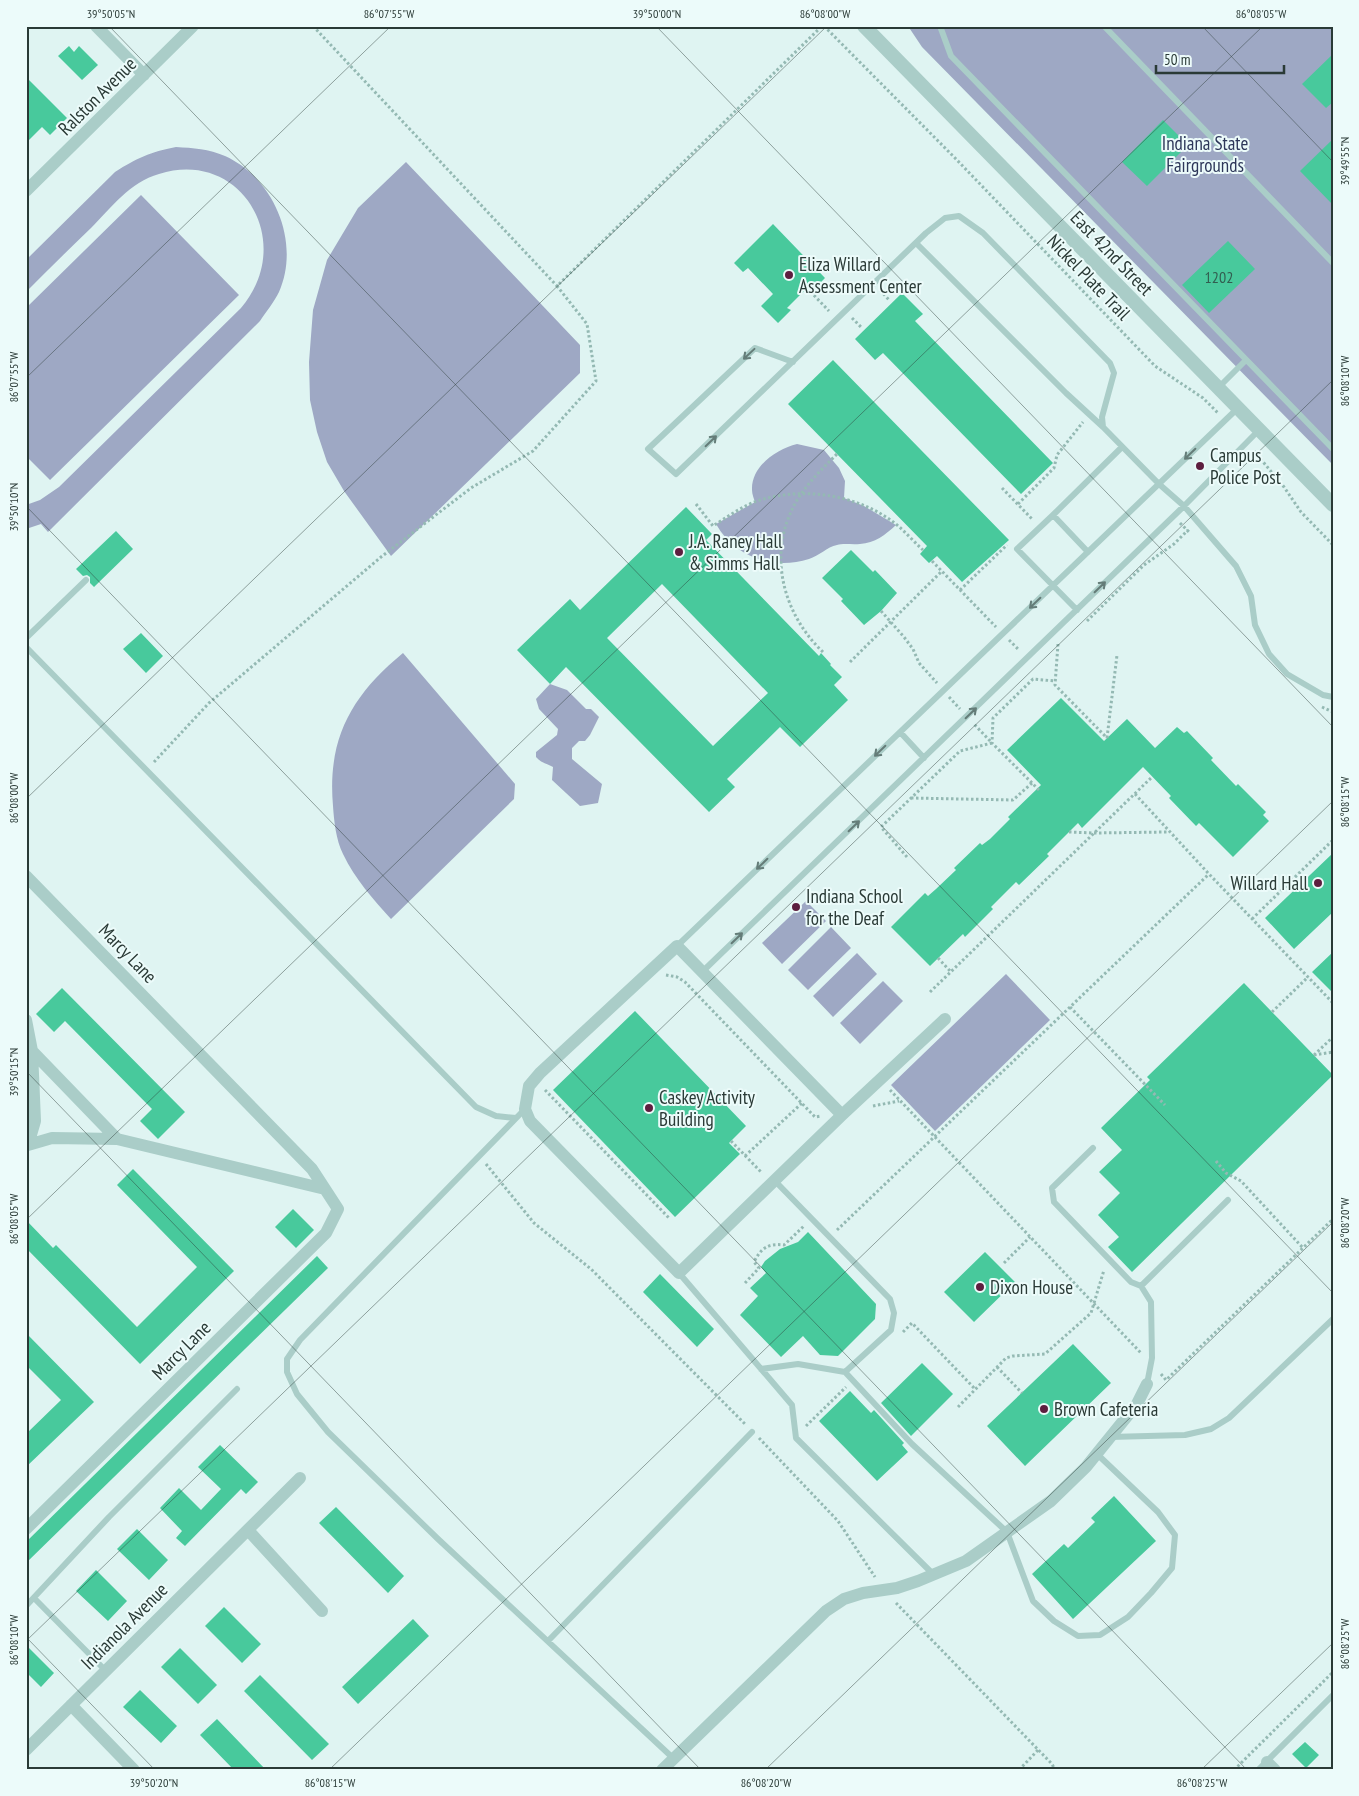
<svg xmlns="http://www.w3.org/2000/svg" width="1359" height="1796" font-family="'PT Sans Narrow',sans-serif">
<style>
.green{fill:#9ea8c4}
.building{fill:#48c99c;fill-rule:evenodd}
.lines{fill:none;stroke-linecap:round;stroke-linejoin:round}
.path{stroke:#94b9b3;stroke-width:3;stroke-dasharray:2.5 2.5;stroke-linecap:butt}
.service{stroke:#aacdc8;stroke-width:6}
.minor{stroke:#aacdc8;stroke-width:12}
.tertiary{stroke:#aacdc8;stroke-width:14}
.oneway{stroke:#647c78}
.ticks{fill:none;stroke:#2a3a36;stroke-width:1;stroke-opacity:0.45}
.poi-dot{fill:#5d1e3f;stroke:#ecfbfa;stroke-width:2}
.labels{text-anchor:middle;stroke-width:4;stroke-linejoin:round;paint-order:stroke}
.number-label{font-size:16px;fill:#325e50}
.street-label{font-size:19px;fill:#2a3a36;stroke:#ecfbfa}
.park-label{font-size:19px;fill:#2d3759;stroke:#ecfbfa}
.poi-label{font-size:19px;fill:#2a3a36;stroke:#ecfbfa;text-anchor:start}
.neatline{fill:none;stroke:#2a3a36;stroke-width:2}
.ticks-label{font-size:12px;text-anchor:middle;fill:#2a3a36}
</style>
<rect width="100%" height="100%" fill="#dff4f2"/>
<path class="green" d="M908,26H1333V465L922,47Z
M176,147C193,148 209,149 225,156C274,178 301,242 279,292C274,302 266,312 260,321L48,532L41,524L26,529V505L40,500L59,487L241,308C297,242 241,148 159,174C130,182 111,208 91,228C69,249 48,270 26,292V260L115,172C137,158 150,152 176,147Z
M406,162L580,345V373L391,556L344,491L327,462L317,432L310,400L309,362L313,310L327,260L358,208Z
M141,195L239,295L50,480L26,456V308Z
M797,444L824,450L839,468L845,481L844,498L864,506L896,525C885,535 875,543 860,544C852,545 844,543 837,545C827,547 819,556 809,559C774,570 735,558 716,524L755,502C754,499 752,494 752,490C751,466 777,449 797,444Z
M403,653L515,784L514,799L391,919C373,899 355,879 343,854C336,840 334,821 333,806C327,738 352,695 403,653Z
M550,684L567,690L586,709H591L599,717L590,735L585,741H579L572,748V759L602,784L598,803L580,806L552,780L553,767C546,763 541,763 536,757V752L557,735L558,729L539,709L536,699Z
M806,901L826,921L782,964L762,943Z
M831,927L851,948L808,990L788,970Z
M857,953L877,974L833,1017L813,996Z
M1006,974L1050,1020L935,1131L891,1085Z
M883,981L903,1001L860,1044L840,1023Z"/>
<path class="building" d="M69,46L74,52L79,46L98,65L82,80L58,56Z
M1333,54V102L1326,108L1302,84Z
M26,77L67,118L50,135L42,127L26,143Z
M1163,120L1188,145L1147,186L1122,162Z
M1333,139V205L1300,171Z
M773,224L825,278L815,288L811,284L787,308L791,310L778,323L761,306L773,294L748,268L743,272L734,263Z
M1228,241L1255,269L1209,313L1182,285Z
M902,293L923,314L915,321L1053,463L1021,494L883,353L875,360L855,339Z
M833,360L1009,540L962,582L937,556L929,563L920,554L927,546L788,404Z
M686,507L712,534L706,540L819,656L821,653L831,664L830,665L842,677L834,685L848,700L800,747L780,727L727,779L735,787L709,812L566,667L550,684L517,650L570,599L580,610ZM662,584L768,693L713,746L607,638Z
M116,531L133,549L94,587L90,583V577L87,575L83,576L76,569Z
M851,550L873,572L875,570L897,593L881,611L864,625L841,601L843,599L822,578Z
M141,633L163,656L146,673L123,649Z
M1061,698L1104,741L1127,719L1155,748L1177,727L1184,733L1187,731L1213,758L1211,760L1236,786L1238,784L1266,812L1263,815L1269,821L1233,857L1199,823L1196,826L1169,798L1171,796L1143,767L1082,828L1078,823L1047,854L1049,856L1019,885L1016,882L991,907L993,909L965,937L963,934L930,966L891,927L925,893L928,896L936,889L956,870L954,868L980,843L982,845L990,839L1010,819L1008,817L1041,785L1007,750Z
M1333,853V912L1294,949L1265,918Z
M1333,952V993L1312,972Z
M1244,983L1333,1075L1132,1272L1108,1247L1119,1237L1098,1215L1120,1193L1099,1172L1122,1150L1101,1128L1150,1080L1147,1077Z
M62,988L185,1112L158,1139L140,1121L152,1109L65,1021L54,1032L36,1014Z
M635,1011L746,1126L729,1143L740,1154L675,1217L553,1090Z
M133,1169L234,1271L140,1364L26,1248V1220L53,1248L56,1245L137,1327L197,1267L117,1185Z
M293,1209L314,1230L296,1248L275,1227Z
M808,1232L876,1304L875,1319L838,1356L820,1355L803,1336L781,1357L740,1315L758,1296L750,1288L766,1273L761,1267L765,1261L780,1249L798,1242Z
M985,1252L1015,1282L974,1322L944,1292Z
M317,1256L328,1268L26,1563V1542Z
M660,1274L714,1329L697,1347L643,1292Z
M26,1333L94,1402L26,1467V1434L61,1400L26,1365Z
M1073,1344L1111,1383L1025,1466L987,1426Z
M922,1363L953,1394L911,1436L881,1403Z
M850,1391L871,1413L874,1410L904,1443L902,1445L908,1452L877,1481L819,1421Z
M220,1445L258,1482L246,1494L241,1489L185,1546L176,1538L182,1531L160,1508L179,1488L201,1510L221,1489L198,1467Z
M1114,1496L1156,1541L1073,1619L1032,1574L1064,1544L1068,1548L1095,1522L1091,1518Z
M336,1507L404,1576L388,1593L319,1523Z
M137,1529L168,1560L149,1580L117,1549Z
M96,1570L127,1601L108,1621L76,1591Z
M224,1607L261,1644L242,1663L205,1626Z
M413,1619L429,1636L358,1704L342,1687Z
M26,1645L54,1673L41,1687L26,1672Z
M180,1648L217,1685L198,1704L161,1667Z
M260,1675L329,1744L312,1760L244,1691Z
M140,1690L177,1726L161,1743L123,1707Z
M217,1719L266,1770H234L200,1735Z
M1305,1742L1319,1755L1306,1768L1292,1754Z"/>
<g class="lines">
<path class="path" d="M313,26L557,286
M824,26L955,158L1155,366L1203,398L1219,414
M807,288L829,311
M880,290L890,301
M852,318L862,328
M1254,451L1284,487L1301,512L1333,545
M1002,488L1033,520
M696,504L713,526C727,517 744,505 760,500C804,487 854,494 892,521C903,529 913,541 923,550
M1018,504L1054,468L1057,455L1083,422
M1180,523L1190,533
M932,561L996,627
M960,590L1007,545
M881,611L904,637L913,649L919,663L937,683
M1087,621L1144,565L1174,544L1188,530
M1009,640L1019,650
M1058,644L1055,685L1107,738
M823,652C786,617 769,562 790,514C800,490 819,472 837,454
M850,662L942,571
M949,697L960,709
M1322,707L1333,712
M1107,738L1117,655
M154,762L209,703L381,557L471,488L533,451L596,381L587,324L557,286L819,29
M1039,790L992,743L993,718L1033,679L1055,681
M1135,794L1209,874L1333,1003
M911,798L1013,800L1032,783
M1069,832L1094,833L1168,832
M907,857L881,827L960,751L992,743L973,723
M1252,919L1333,840
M938,958L951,972
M666,975L677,977L685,982L815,1117L821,1116
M930,992L1152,777
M1070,1007L1165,1105
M1272,1012L1308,977
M1314,1055L1333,1037
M1314,1055L1333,1052
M545,1090L670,1219
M890,1090L1141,1353
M873,1106L899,1101
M731,1141L762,1173
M745,1156L802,1103
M1216,1161L1226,1173L1241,1181L1303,1248
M486,1164L534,1223L591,1269L746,1425
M837,1230L1209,874
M1004,1263L1030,1237
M745,1283L759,1268L754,1262C761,1248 768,1243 784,1245L804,1226
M903,1332L912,1323L975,1389
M997,1367L1022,1393
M1161,1374L1166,1380L1333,1219
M958,1407L1006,1358L1013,1356L1045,1354L1091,1313L1104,1270
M806,1426L846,1387
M759,1438L838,1521L875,1577
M896,1603L1052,1764L1055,1770
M1019,1770L1038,1750
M1234,1770L1333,1672"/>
<path class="service" d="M940,26L951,56L1333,449
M1104,26L1333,263
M916,243L1066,393L1103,427
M793,362L755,348L648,449L676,474L926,233L945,218L959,216L983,233L1110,363L1114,373L1102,417L1103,427L1159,484L1184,506L1236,566L1251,596L1255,625L1269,654L1287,674L1323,695L1333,697
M1218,388L1246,360
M1053,515L1017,549L1077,610
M1088,552L1053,515L1122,447
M26,638L86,580
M26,647L476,1107L496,1116L516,1118
M900,732L924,758
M677,946L1238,408
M702,972L1184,506L1259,430
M525,1109L300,1340L287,1359V1372L297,1394L328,1432L438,1539L673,1758
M1093,1148L1052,1188L1054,1202L1131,1282L1141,1286L1151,1302L1152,1358L1147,1384
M775,1181L890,1299L894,1313L891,1330L845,1372L912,1444L1007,1532L1033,1601L1054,1621L1078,1636L1100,1635L1128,1617L1151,1593L1172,1568L1175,1535L1158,1512L1097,1454
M679,1273L792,1405L796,1438L933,1574
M1141,1286L1228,1200
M761,1369L798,1364L845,1372
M1110,1437L1185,1435L1211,1429L1229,1418L1333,1319
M34,1598L106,1671
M26,1606L109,1517L237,1389
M548,1641L752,1432
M1258,1770L1333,1695"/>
<path class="minor" d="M96,26L144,75
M26,191L193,26
M26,876L312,1169L338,1209L326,1233L26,1529
M26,1020L32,1051
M32,1051L117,1139L52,1138L28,1145L35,1121Z
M842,1115L677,946L540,1073L529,1086L525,1109L530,1121L679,1273L842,1115L945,1019
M117,1139L325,1189
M248,1530L322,1611
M71,1705L134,1770
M26,1750L300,1478
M1267,1762L1275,1770
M662,1770L826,1611L844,1599L863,1593L897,1588L918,1581L966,1561L1051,1501L1086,1467L1137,1404L1147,1384"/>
<path class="tertiary" d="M864,26L1333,505"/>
</g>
<defs><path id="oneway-shaft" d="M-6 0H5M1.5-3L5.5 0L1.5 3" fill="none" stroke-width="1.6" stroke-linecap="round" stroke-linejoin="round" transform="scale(1.25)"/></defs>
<g class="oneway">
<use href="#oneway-shaft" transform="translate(749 354) rotate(137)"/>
<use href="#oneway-shaft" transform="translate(711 441) rotate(-44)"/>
<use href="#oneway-shaft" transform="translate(1190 454) rotate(136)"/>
<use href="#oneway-shaft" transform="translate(1100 587) rotate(-44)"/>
<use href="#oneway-shaft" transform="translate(1035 603) rotate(136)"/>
<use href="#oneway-shaft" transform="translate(971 713) rotate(-44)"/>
<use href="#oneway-shaft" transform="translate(880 751) rotate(136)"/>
<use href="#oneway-shaft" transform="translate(854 826) rotate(-44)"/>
<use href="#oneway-shaft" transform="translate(762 864) rotate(136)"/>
<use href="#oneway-shaft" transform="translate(737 938) rotate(-44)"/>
</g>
<path class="ticks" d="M109,26L1333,1293M656,26L1333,727M1202,26L1333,162M26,378L391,26M26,506L1247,1770M26,799L827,26M26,1071L701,1770M26,1220L1263,26M26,1637L155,1770M26,1641L1333,380M329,1770L1333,801M765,1770L1333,1222M1201,1770L1333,1643"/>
<g class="poi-dot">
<circle cx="789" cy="275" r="5"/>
<circle cx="1200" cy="466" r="5"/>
<circle cx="679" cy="552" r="5"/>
<circle cx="1318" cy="883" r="5"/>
<circle cx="796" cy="907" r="5"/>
<circle cx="649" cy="1108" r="5"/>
<circle cx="980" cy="1287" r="5"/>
<circle cx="1044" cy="1409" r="5"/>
</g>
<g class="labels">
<g class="number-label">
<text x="1219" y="283">1202</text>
</g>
<g class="street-label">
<text transform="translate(97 96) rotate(-45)" y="7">Ralston Avenue</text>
<text transform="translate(1112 253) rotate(46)" y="7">East 42nd Street</text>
<text transform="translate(1089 277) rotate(46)" y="7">Nickel Plate Trail</text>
<text transform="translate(128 953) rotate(46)" y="7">Marcy Lane</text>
<text transform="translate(181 1350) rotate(-45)" y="7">Marcy Lane</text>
<text transform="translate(124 1626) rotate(-45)" y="7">Indianola Avenue</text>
</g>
<g class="park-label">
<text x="1205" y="150">Indiana State<tspan x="1205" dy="22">Fairgrounds</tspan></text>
</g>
<g class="poi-label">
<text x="799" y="271">Eliza Willard<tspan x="799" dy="22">Assessment Center</tspan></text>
<text x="1210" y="462">Campus<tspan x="1210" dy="22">Police Post</tspan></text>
<text x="689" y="548">J.A. Raney Hall<tspan x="689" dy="22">&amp; Simms Hall</tspan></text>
<text x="1308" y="890" text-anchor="end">Willard Hall</text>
<text x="806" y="903">Indiana School<tspan x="806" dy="22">for the Deaf</tspan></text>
<text x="659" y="1104">Caskey Activity<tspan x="659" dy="22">Building</tspan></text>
<text x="990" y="1294">Dixon House</text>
<text x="1054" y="1416">Brown Cafeteria</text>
</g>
</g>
<rect width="1359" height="1796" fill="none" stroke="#ecfbfa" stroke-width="55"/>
<path d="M1156 65v8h128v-8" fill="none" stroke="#2a3a36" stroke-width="2.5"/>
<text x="1164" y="65" font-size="15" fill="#2a3a36" stroke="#ecfbfa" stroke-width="4" paint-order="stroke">50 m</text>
<rect x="28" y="28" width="1304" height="1740" class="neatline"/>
<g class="ticks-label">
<text x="111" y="18">39°50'05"N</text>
<text x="389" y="18">86°07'55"W</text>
<text x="657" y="18">39°50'00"N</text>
<text x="825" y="18">86°08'00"W</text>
<text x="1261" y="18">86°08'05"W</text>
<text transform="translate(1345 161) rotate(-90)" y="4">39°49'55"N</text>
<text transform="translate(14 377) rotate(-90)" y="4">86°07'55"W</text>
<text transform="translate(1345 381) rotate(-90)" y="4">86°08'10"W</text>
<text transform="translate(14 507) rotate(-90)" y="4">39°50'10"N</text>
<text transform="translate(14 798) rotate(-90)" y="4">86°08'00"W</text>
<text transform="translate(1345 802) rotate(-90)" y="4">86°08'15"W</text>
<text transform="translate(14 1072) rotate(-90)" y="4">39°50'15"N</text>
<text transform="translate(14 1219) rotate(-90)" y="4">86°08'05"W</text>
<text transform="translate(1345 1223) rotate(-90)" y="4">86°08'20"W</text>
<text transform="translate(14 1640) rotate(-90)" y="4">86°08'10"W</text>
<text transform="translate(1345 1644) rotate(-90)" y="4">86°08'25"W</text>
<text x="154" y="1787">39°50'20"N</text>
<text x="330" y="1787">86°08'15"W</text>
<text x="766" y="1787">86°08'20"W</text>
<text x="1202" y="1787">86°08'25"W</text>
</g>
</svg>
